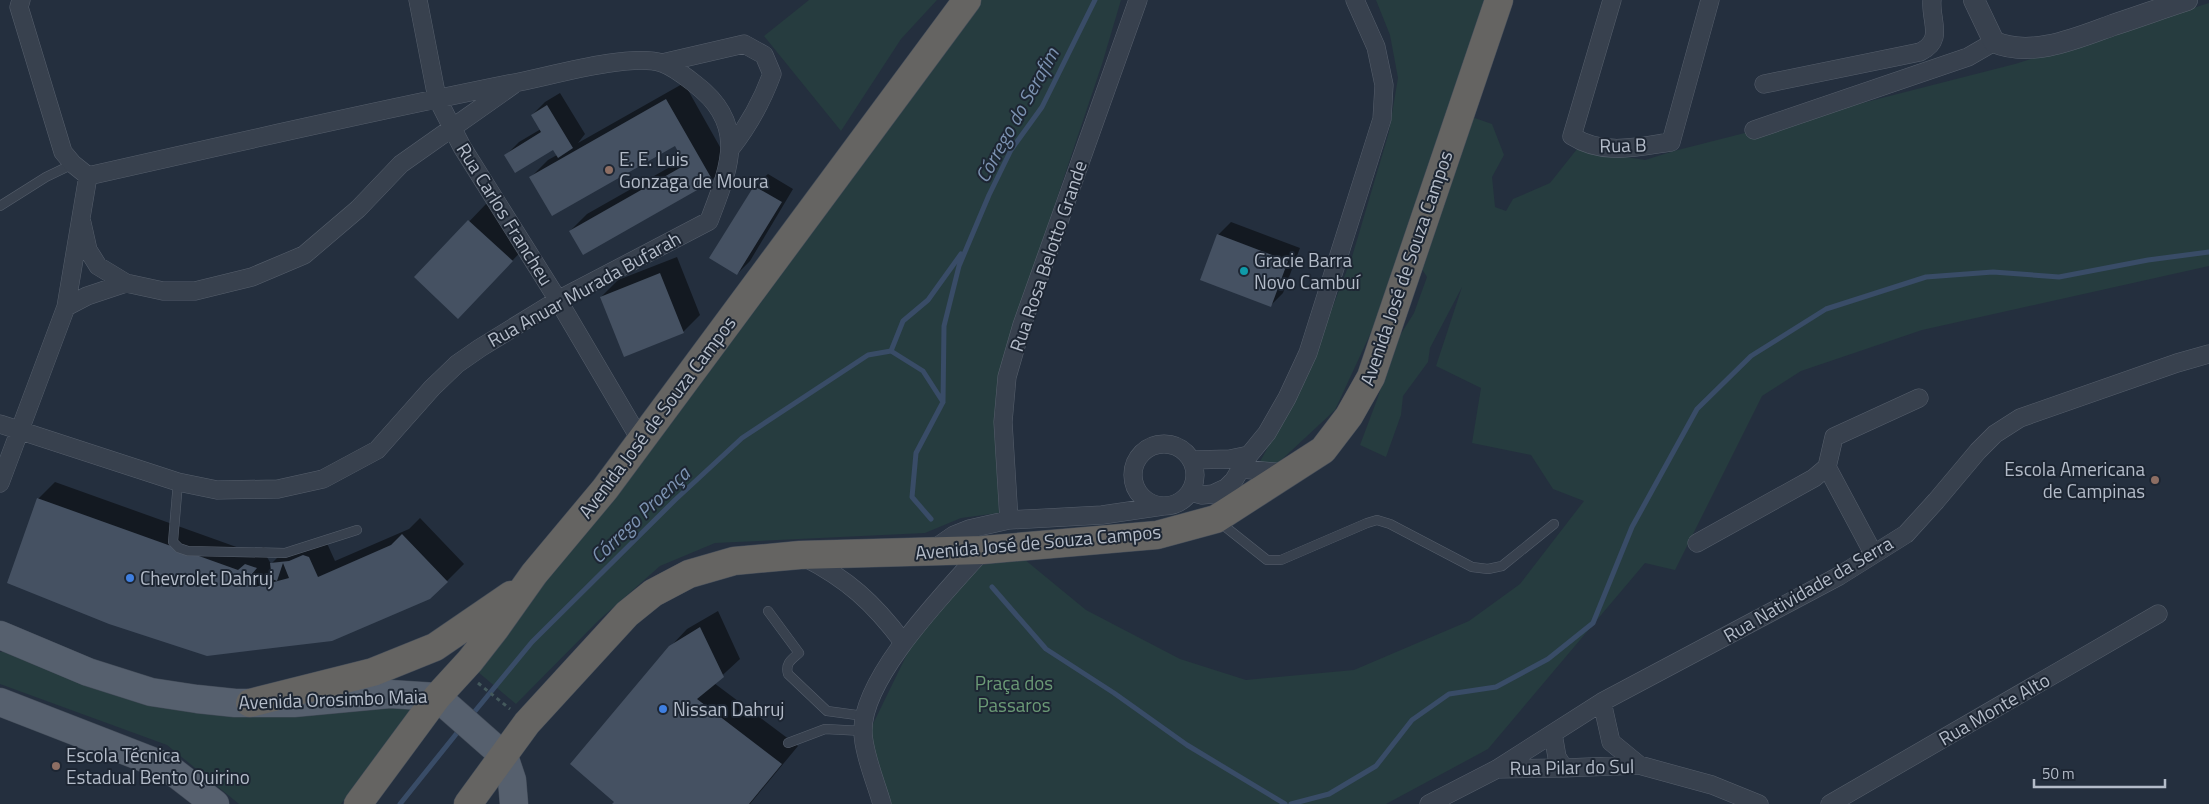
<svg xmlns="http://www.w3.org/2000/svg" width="2209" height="804" font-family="'Titillium Web',sans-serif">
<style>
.green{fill:#263c3f}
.shadow{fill:#0007}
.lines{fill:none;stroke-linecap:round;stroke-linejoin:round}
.stream{stroke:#394c67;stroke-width:5}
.building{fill:#455162}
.service-casing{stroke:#565f6c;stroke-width:10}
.minor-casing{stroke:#565f6c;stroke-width:19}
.tertiary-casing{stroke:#565f6c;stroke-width:22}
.primary-casing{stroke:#414a57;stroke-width:29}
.trunk-casing{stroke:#434c59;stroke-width:29}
.path{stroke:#44595c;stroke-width:3;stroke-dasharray:4 4;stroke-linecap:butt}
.service{stroke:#38414e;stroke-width:9}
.minor{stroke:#38414e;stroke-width:18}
.tertiary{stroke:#38414e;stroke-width:21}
.primary{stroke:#56606e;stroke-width:28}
.trunk{stroke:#656462;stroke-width:28}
.education-dot{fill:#8d6e63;stroke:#1d2633;stroke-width:2}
.culture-dot{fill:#0f9aa8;stroke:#1d2633;stroke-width:2}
.shop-dot{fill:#3f7fe0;stroke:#1d2633;stroke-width:2}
.labels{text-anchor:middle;stroke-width:4;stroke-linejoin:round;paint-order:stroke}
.street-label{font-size:19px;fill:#b4bcc9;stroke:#1d2633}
.poi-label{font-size:19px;fill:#b4bcc9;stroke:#1d2633;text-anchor:start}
.park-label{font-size:19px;fill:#6b9a76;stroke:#1d2633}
.water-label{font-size:20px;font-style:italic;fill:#7c92b1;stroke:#1d2633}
</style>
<rect width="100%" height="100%" fill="#242f3e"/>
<path class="green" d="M809,0H937L901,39L841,131L764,36Z
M967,0H1121L1102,64L1006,350L995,432L999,513L961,518L925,533L715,543L660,566L599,620L516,704L478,672Z
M1376,0H1486L1373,328L1335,410L1277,464L1257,467L1302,386L1352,257L1389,132L1398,78L1390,35Z
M2209,3V266L1922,330L1801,371L1762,396L1675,570L1645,563L1488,749L1386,804H891L869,732L912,644L975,566L1024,559L1086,610L1180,659L1246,680L1354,670L1469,621L1520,584L1584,501L1553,489L1531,455L1472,443L1481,388L1436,366L1462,287L1430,348L1428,362L1403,396L1401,415L1386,457L1360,445L1378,397L1392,348L1414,313L1427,277L1420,266L1469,116L1492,124L1504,155L1492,177L1495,207L1506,211L1513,199L1550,183L1577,149L1645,160L1674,151L2015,64Z
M16,650L129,693L418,706L341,804H239L167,745L0,684V652Z"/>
<path class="shadow" d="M684,83L729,163L712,180L570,231L587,214L684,159L675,144L531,177L548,160L557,155L553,148L506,155L519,142L541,129L532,115L545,102L560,93L585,134L578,143Z
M768,174L793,189L750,261L737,274L755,186Z
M486,204L529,243L475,300L416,277Z
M1231,222L1300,248L1283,293L1270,306L1218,235Z
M677,257L700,315L683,332L601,297L618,280Z
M55,482L256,554L263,547L273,551L267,557L271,564L288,547L326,541L335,561L409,529L420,518L464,564L430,598L332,640L38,499Z
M718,611L740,659L714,683L798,746L750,804H614L670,647L687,629Z"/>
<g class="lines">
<path class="stream" d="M891,351L903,321L928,300L961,254
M931,519L912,497L916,453L943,402L944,326L959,266L989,195L1011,150L1042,107L1095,0
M992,587L1046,649L1114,693L1187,745L1285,804
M471,716L532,642L675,500L742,438L868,355L891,351L923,371L943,402
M400,804L461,728
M1291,804L1329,794L1376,766L1412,720L1449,694L1496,687L1548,659L1593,623L1632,527L1697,409L1751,356L1826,309L1926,277L1993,272L2059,277L2148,260L2209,252"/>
</g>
<path class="building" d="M666,99L713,181L583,255L569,231L685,165L675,146L552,216L529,177Z
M547,105L573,148L558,158L553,150L515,173L504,155L541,132L531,115Z
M754,186L782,202L737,275L709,258Z
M468,220L513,261L458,319L414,277Z
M1217,234L1288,261L1271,307L1200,280Z
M660,273L684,333L624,357L600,297Z
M37,498L238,570L245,564L257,568L251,575L254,581H257L255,587L289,578L283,563L277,581L272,579L270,563L289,561L303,555L309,557L318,577L391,545L402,534L448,582L430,599L332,641L207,656L109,624L7,583Z
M700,627L724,677L697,699L782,764L749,804H612L614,802L570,764L669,646Z"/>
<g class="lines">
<g class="service-casing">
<path id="service" d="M0,206L46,177L73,164
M178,482L173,542L179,548L188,551L285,553L357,530
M1218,521L1267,560H1281L1367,523L1377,520L1390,524L1472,567L1488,569L1502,566L1554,524
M768,611L799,653C792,659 785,663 788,674L827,711L864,716
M788,743L825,729L863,731"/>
</g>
<g class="minor-casing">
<path id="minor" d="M418,0L437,98L462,147L558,300L641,441
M1612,0L1572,136C1603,156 1637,147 1671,142L1710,0
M662,63L744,44L764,55L772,74C762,101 749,125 731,148
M1764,84L1920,52C1945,40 1930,21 1932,0
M1754,130L1968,57L1994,42
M82,223L88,250L98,266L126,283L163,291H195L252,277L304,255L358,209L401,164L513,85
M66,307L87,296L126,283
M0,424L178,482L217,490L278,489L323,479L377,450L432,388L457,364L480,348L558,300L709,221C729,168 749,125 695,84C686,77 674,67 662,63C632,53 557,74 524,81C378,110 233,143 88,176
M1133 475a31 31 0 1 1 62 0a31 31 0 1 1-62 0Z
M1192,460L1230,459L1249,455
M1827,467L1873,553
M1242,469L1287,473
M0,483L66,307L88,176L73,164L63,152L19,7L21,0
M1191,492L1202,495L1213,494L1226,488L1234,480L1249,455L1267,433L1287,398L1308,353L1382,119L1384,85L1376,47L1355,0
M1009,520L1003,422L1007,377L1022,325L1138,0
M1697,543L1814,478L1827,467L1834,437L1919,398
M931,551L954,535L969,529L1009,520L1102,515L1163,506
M804,557C847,579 873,602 903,642
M1602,702L1611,742L1639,765
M1553,734L1557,757L1564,768
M1498,769L1564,768L1639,765L1712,785L1759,804
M882,804C876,783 863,752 863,731C862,676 948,590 983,550
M1429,804L1497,769L1602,702L1839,576L1906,534L1936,501L1978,451L1995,434L2020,418L2177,363L2209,354
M1830,804L2158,614"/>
</g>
<g class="tertiary-casing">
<path id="tertiary" d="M1974,0L1994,42C2032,58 2077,38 2113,25C2138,17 2162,8 2187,0"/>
</g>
<g class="primary-casing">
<path id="primary" d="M0,635L88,672L151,692L197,699L235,703H294L390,694L437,697L504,756L512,780L514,804
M0,702L157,763L171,770L215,804"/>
</g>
<g class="trunk-casing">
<path id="trunk" d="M250,703L373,672L435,647L511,595
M358,804L437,697L470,661L495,629L534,574L605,489L967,0
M468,804L527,723L627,614L653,593L689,574L734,561L800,555L983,550L1157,535L1216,519L1323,450L1349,416L1371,377L1499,0"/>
</g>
<path class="path" d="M478,683L510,709"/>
<use href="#service" class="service"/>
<use href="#minor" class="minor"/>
<use href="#tertiary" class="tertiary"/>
<use href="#primary" class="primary"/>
<use href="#trunk" class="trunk"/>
</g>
<g class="education-dot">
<circle cx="609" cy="170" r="5"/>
<circle cx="2155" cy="480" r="5"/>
<circle cx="56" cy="766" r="5"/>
</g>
<circle class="culture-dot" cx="1244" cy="271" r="5"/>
<g class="shop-dot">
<circle cx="130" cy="578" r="5"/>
<circle cx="663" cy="709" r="5"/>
</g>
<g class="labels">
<g class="street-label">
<text transform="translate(1623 145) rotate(-1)" y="7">Rua B</text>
<text transform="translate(505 214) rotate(58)" y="7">Rua Carlos Francheu</text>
<text transform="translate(1048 256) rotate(-71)" y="7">Rua Rosa Belotto Grande</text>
<text transform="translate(1406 268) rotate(-71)" y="7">Avenida José de Souza Campos</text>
<text transform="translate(584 289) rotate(-29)" y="7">Rua Anuar Murada Bufarah</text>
<text transform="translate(657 417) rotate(-53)" y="7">Avenida José de Souza Campos</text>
<text transform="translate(1038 542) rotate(-5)" y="7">Avenida José de Souza Campos</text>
<text transform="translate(1808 589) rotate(-30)" y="7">Rua Natividade da Serra</text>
<text transform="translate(333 699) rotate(-2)" y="7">Avenida Orosimbo Maia</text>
<text transform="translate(1994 709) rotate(-30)" y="7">Rua Monte Alto</text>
<text transform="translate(1572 767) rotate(-1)" y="7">Rua Pilar do Sul</text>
</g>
<g class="poi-label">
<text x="619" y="166">E. E. Luis<tspan x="619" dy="22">Gonzaga de Moura</tspan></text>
<text x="1254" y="267">Gracie Barra<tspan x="1254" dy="22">Novo Cambuí</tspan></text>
<text x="2145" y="476" text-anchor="end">Escola Americana<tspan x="2145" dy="22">de Campinas</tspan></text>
<text x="140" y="585">Chevrolet Dahruj</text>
<text x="673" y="716">Nissan Dahruj</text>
<text x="66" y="762">Escola Técnica<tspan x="66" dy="22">Estadual Bento Quirino</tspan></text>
</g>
<g class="park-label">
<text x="1014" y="690">Praça dos<tspan x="1014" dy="22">Passaros</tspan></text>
</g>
<g class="water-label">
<text transform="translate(1017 115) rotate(-61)" y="7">Córrego do Serafim</text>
<text transform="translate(640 515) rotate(-44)" y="7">Córrego Proença</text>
</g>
</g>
<path d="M2034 779v8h131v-8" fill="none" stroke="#b4bcc9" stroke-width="2.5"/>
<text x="2042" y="779" font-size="15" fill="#b4bcc9" stroke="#1d2633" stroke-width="4" paint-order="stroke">50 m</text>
</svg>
